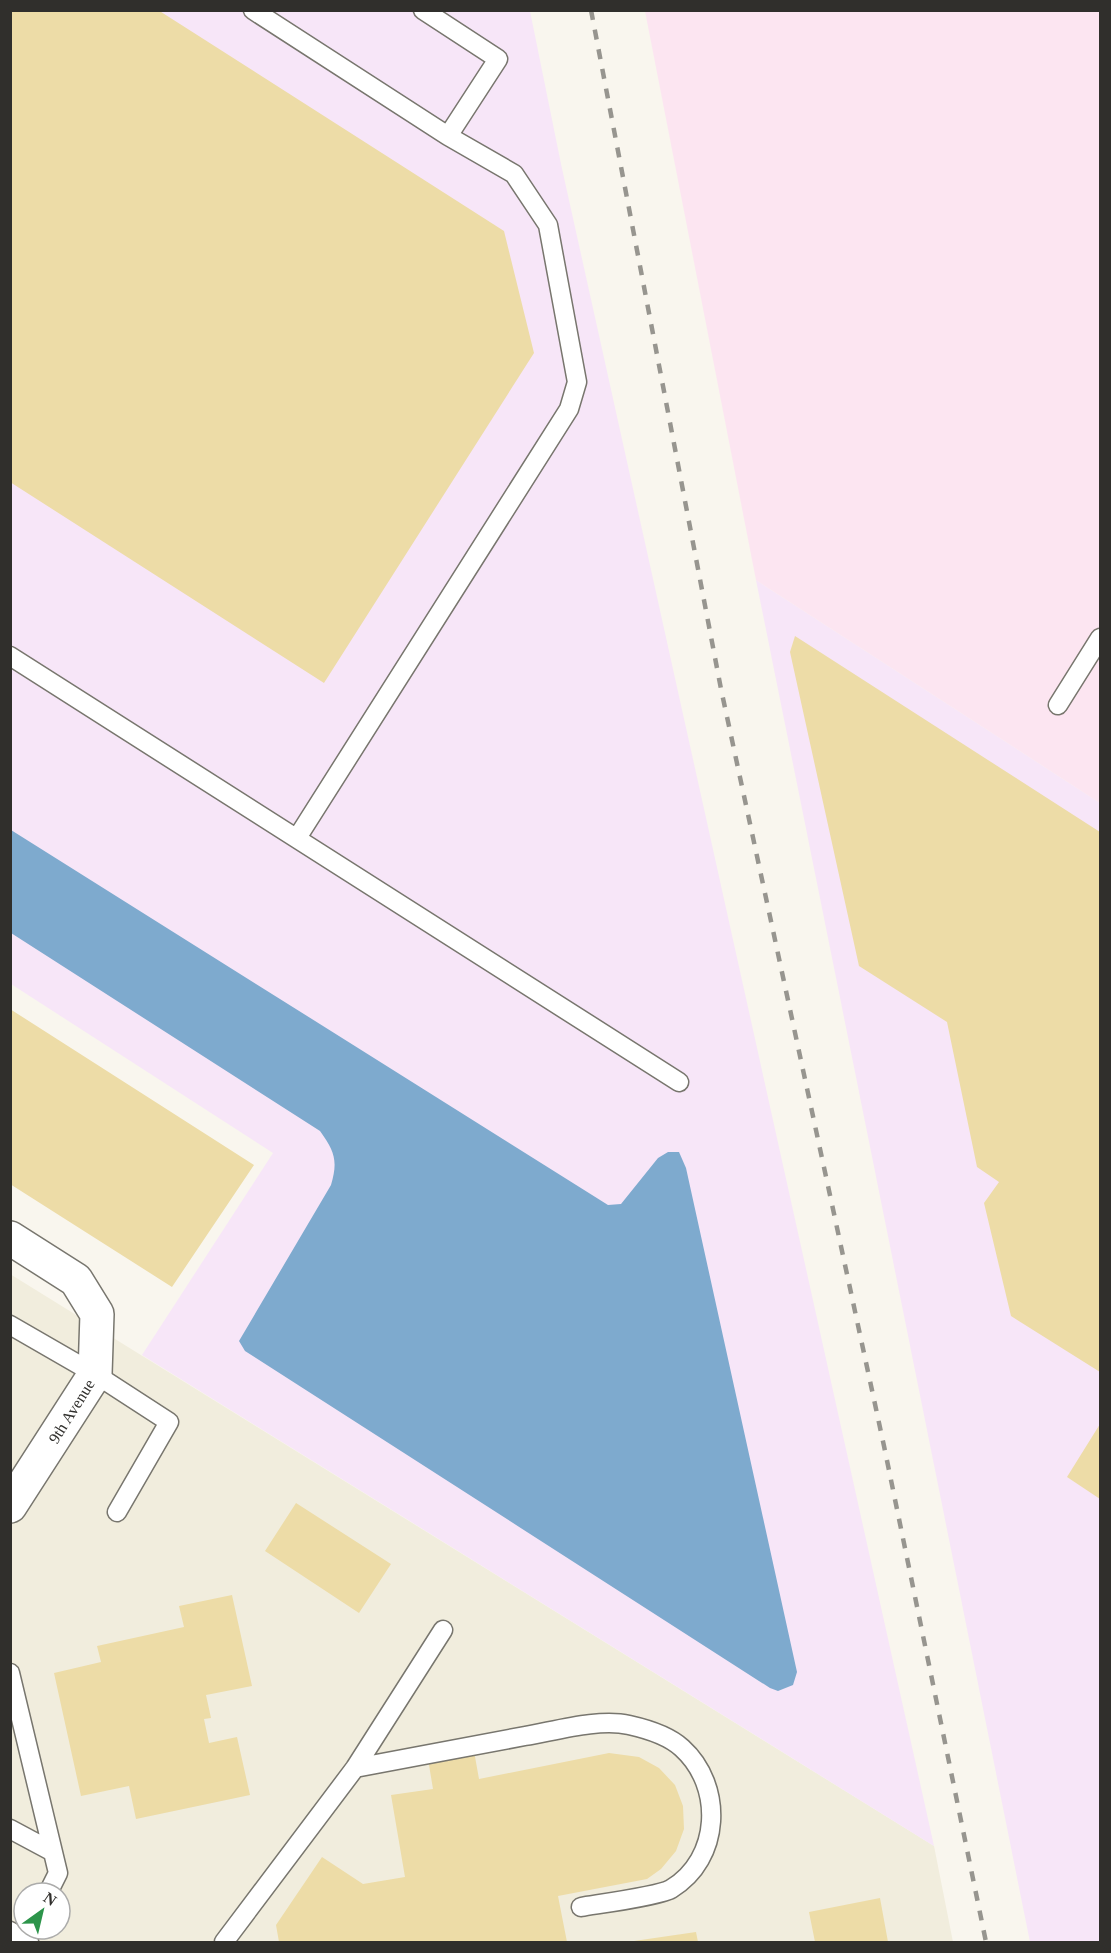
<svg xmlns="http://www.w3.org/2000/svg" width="1111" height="1953" font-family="'Times New Roman',serif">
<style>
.built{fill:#f1eddd;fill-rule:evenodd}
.industrial{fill:#f7e6f8}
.education{fill:#fce5f1}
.water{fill:#7eaace}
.building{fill:#eddca7}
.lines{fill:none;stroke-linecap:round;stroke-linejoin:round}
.lane-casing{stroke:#78766e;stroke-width:21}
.street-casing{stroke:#78766e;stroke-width:36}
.lane{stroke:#fff;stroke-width:18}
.street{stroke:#fff;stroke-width:33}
.rail{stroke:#97958f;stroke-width:4.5;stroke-dasharray:10 10;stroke-linecap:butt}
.labels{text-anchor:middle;stroke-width:5;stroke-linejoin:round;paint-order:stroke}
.street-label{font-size:16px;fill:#302f2c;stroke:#fff}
</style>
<rect width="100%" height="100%" fill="#f9f6ee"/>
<path class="built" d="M10,1274L934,1846L953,1942H11ZM24,1893H60V1929H24Z"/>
<path class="industrial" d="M10,11H530L561,164L934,1846L142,1355L273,1153L11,984Z
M756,580L1100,803V1942H1030Z"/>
<path class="education" d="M645,11H1100V803L756,580Z"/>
<path class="water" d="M11,830L608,1205L621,1204L658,1158L668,1152H679L686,1168L797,1672L793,1685L778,1691L770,1688L245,1351L239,1341L331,1185C338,1161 335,1152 320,1131L11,933Z"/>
<path class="building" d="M10,10H158L504,231L534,353L324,683L10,482Z
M795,636L1100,832V1372L1011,1316L984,1203L999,1182L977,1167L947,1022L859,966L790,652Z
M10,1009L254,1165L172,1287L10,1184Z
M1100,1424V1499L1067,1477Z
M296,1503L391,1564L359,1613L265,1551Z
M232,1595L252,1686L206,1695L211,1718L204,1719L209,1743L237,1737L250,1795L136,1819L129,1786L81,1796L54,1673L101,1662L97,1646L184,1627L179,1606Z
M474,1751L479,1779L609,1753L639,1757L659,1768L675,1785L683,1806L684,1829L676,1851L661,1869L647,1879L558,1896L567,1942H279L276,1925L322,1857L363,1884L405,1877L391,1795L433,1789L428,1759Z
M880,1898L888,1942H815L809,1912Z
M696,1932L698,1942H634V1941Z"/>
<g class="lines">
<g class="lane-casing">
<path id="lane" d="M253,10L448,136L498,59L423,10
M10,656L679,1082
M1058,705L1100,638
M297,838L569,409L577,382L548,225L514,174L448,136
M10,1325L95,1374L169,1422L117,1512
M10,1673L58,1873L48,1893
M355,1768C412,1757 468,1747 525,1736C555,1731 599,1718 629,1725C647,1729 668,1735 682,1748C724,1786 721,1859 671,1889C659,1896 598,1904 581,1907
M10,1829L53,1852
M10,1931L29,1942
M224,1942L355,1768L443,1630"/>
</g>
<g class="street-casing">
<path id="street" d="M10,1238L76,1280L97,1314L95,1374L10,1506"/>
</g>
<use href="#lane" class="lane"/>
<use href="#street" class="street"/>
<path class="rail" d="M591,10L721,689L884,1446L986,1942"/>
</g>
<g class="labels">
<g class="street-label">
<text transform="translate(71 1411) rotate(-58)" y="6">9th Avenue</text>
</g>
</g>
<rect width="1111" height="1953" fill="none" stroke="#302f2c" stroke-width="24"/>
<g transform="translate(42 1911) rotate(34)"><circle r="28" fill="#ffffff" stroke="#acacab" stroke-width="1.5"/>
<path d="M0-4.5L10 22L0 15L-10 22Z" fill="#2c944a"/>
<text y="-9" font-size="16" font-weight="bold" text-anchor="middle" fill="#302f2c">N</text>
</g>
</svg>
